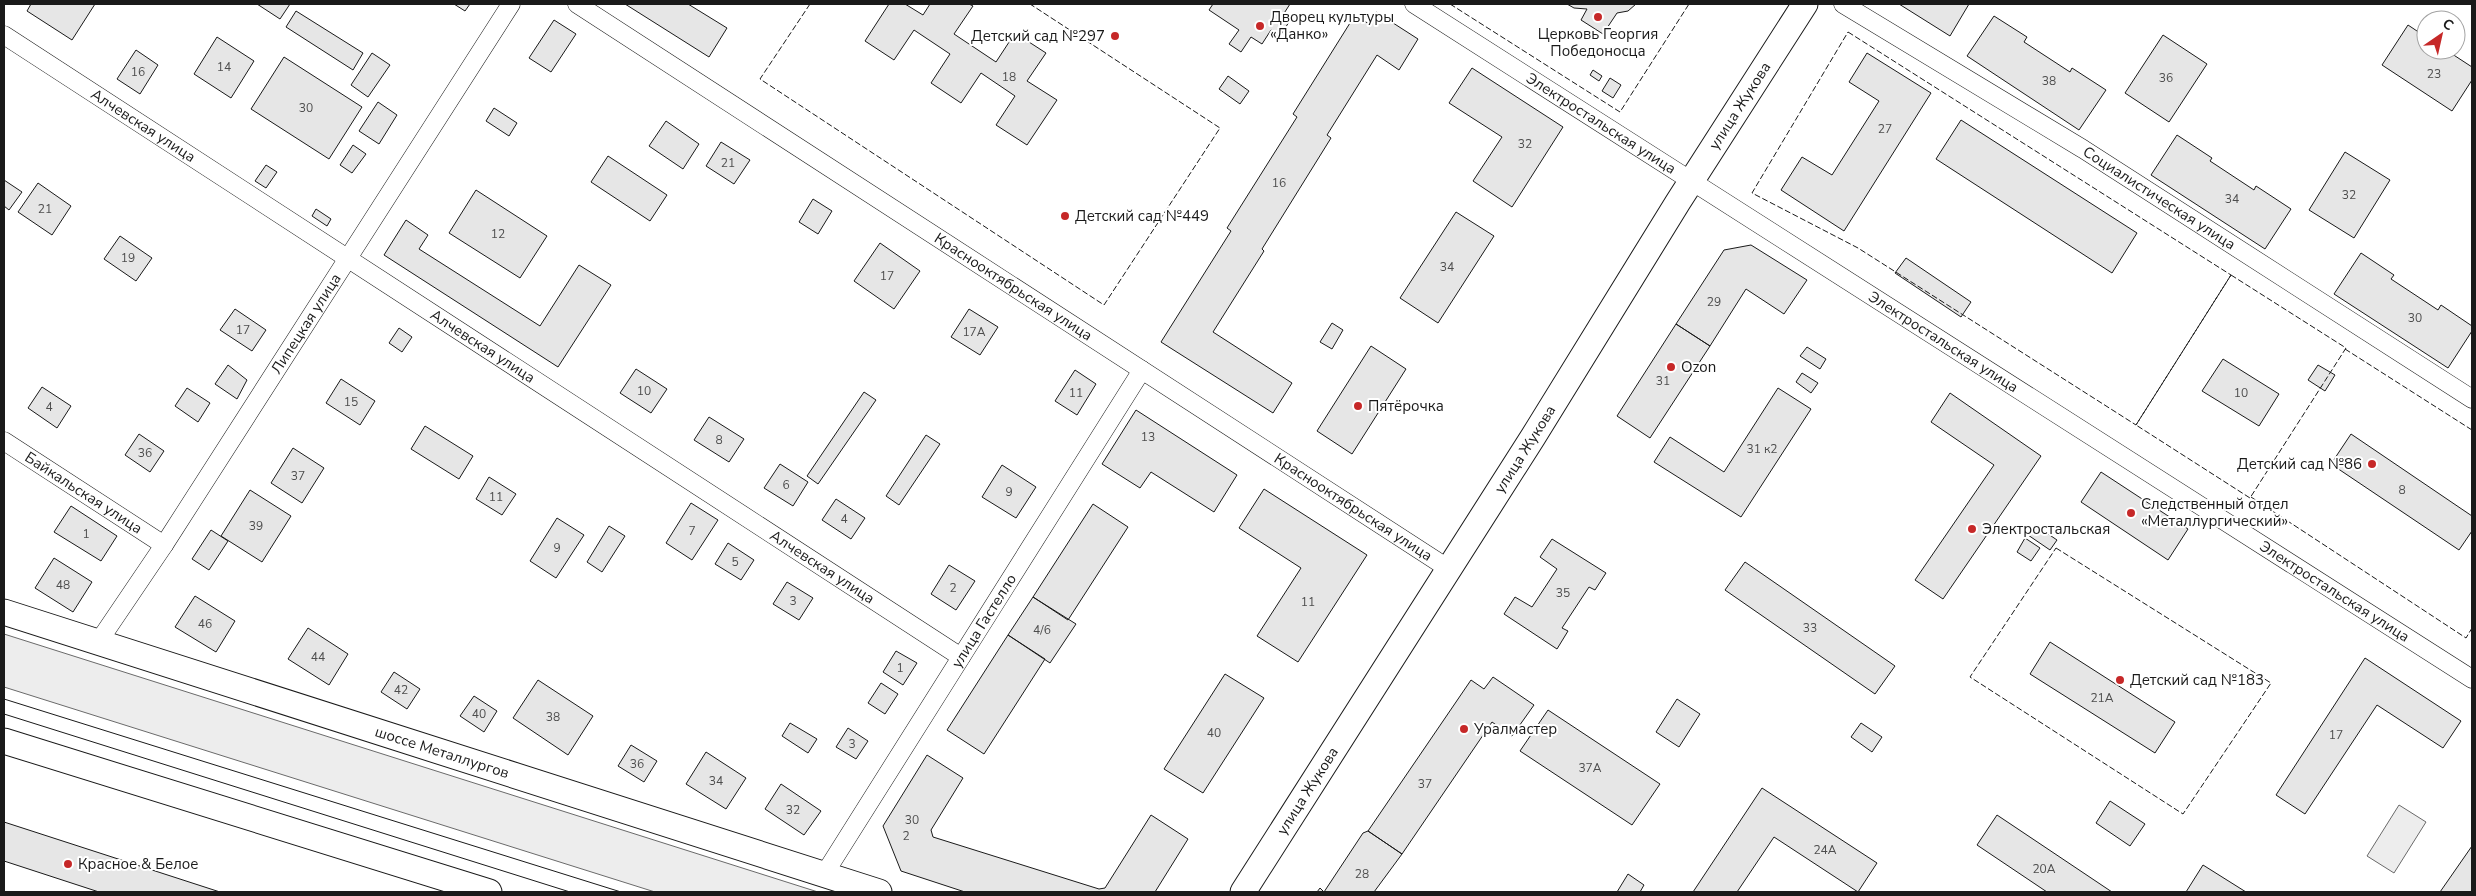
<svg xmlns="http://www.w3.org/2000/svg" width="2476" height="896" font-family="'Nunito Sans',sans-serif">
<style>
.green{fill:#ededed;stroke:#6a6a6a}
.building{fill:#e6e6e6;stroke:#1a1a1a}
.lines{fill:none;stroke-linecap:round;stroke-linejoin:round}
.street-casing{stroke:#1a1a1a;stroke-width:19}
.secondary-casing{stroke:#1a1a1a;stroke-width:27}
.street{stroke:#fff;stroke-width:18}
.secondary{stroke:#fff;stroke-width:25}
.tram{stroke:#1a1a1a;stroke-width:1}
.fence{stroke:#1a1a1a;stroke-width:1;stroke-dasharray:6 2.5;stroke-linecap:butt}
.poi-dot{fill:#c62828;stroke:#fff;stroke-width:2}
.labels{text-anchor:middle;stroke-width:4;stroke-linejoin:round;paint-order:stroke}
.number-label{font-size:12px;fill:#4d4d4d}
.poi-label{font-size:15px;fill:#1a1a1a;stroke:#fff;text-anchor:start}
.street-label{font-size:15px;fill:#1a1a1a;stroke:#fff}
</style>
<rect width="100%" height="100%" fill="#fff"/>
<path class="green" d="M4,634L818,892H655L4,687Z
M2399,805L2426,822L2394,873L2367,856Z"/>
<path class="building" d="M31,4H95L72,40L27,11Z
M257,4H290L280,19Z
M454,4H470L465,11Z
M625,4H688L727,28L709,57Z
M889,4H905L923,15L930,4H969L973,6L954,34L996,62L1015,33L1046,53L1027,81L1057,100L1027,145L996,125L1015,96L981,73L961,103L931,83L950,54L914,30L894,60L865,41Z
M1213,4H1290L1281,18L1289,22L1280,36L1271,30L1262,44L1251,37L1241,52L1229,44L1239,30L1209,10Z
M1567,4H1636L1628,11L1617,13L1603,34L1581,20L1587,9L1574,8Z
M1899,4H1969L1950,36Z
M296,11L363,53L353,70L286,27Z
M1376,12L1418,39L1399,70L1377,55L1327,135L1331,138L1262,249L1264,251L1213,332L1292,383L1273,413L1161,342L1231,231L1227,228L1297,117L1293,114L1355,15L1369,24Z
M1994,16L2027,37L2024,42L2070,72L2072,68L2106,90L2079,130L1967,56Z
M554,20L576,34L551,72L529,58Z
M2408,25L2426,37V50H2446L2472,67V80L2452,111L2382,65Z
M2163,35L2207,64L2169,122L2125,93Z
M217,37L254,61L231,98L194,74Z
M136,50L158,65L140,94L117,79Z
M372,53L390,65L368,97L351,85Z
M1867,53L1931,93L1844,231L1781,190L1802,157L1832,175L1879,101L1849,82Z
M284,57L362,107L329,159L251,109Z
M1472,68L1563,127L1512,207L1473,181L1502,137L1449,103Z
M1593,70L1602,76L1599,81L1590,75Z
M1228,76L1249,91L1240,104L1219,89Z
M1610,78L1621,85L1613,98L1602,91Z
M378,102L397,115L379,144L359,131Z
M494,108L517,123L509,136L486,121Z
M1961,120L2137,233L2112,273L1936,159Z
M666,121L699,144L683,169L649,146Z
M2177,135L2212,158L2210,161L2254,190L2256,186L2291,209L2265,249L2151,175Z
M721,142L750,160L734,184L706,166Z
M353,145L366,154L352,173L340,165Z
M2345,152L2390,180L2354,238L2309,210Z
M608,156L667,195L650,221L591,182Z
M266,165L277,172L266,188L255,181Z
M4,180L22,192L9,210L4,206Z
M38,183L71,206L52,235L18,212Z
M476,190L547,236L520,278L449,233Z
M813,199L832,211L818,234L799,222Z
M316,209L331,219L327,226L312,216Z
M1456,212L1494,236L1438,323L1400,298Z
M406,220L428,235L419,249L540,326L579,265L611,285L558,367L384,255Z
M120,236L152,258L136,281L104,259Z
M880,243L920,271L894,309L854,281Z
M1751,245L1807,280L1784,314L1746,289L1710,346L1676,324L1724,250Z
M2361,253L2394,275L2391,279L2438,310L2441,305L2472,326V331L2448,368L2334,294Z
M1906,258L1971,302L1961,317L1895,273Z
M235,309L266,330L252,351L220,330Z
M969,309L998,327L980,355L951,337Z
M1332,323L1343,330L1332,349L1320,342Z
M1676,324L1710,346L1650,438L1617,416Z
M399,328L412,337L402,352L389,343Z
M1371,346L1406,369L1352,454L1317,431Z
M1807,347L1826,359L1820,369L1800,356Z
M2223,359L2279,394L2259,426L2202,391Z
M228,365L247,380L237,399L215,384Z
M2318,365L2335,375L2325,391L2308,380Z
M636,369L667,389L651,413L620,393Z
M1075,370L1096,384L1077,415L1055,401Z
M1802,373L1818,383L1811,393L1796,382Z
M341,379L375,401L360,425L326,403Z
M42,387L71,406L57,428L28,408Z
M187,388L210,403L198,422L175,406Z
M1778,388L1811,409L1741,517L1654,462L1670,437L1724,472Z
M864,392L876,400L818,484L807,476Z
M1950,393L2041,456L1943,599L1915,580L1994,465L1931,422Z
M1136,410L1237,475L1214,512L1151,472L1140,488L1102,464Z
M709,417L744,439L729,462L694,440Z
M425,426L473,456L459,479L411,449Z
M139,434L164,451L150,472L125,455Z
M2351,434L2472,516V531L2459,550L2331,464Z
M926,435L940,444L899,505L886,496Z
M293,448L324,468L302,503L271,483Z
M780,464L808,482L793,506L764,488Z
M1002,465L1036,487L1016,518L982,497Z
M2101,472L2188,529L2168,560L2081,502Z
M489,477L516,494L502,515L476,499Z
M1264,489L1367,555L1298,662L1257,636L1301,568L1239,528Z
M250,490L291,516L262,562L221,536Z
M836,499L865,518L851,539L822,520Z
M691,503L718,520L692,560L666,543Z
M1093,504L1128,527L1068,620L1033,597Z
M71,506L117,536L101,561L54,532Z
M557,518L584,535L556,578L530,561Z
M2035,525L2057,540L2050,550L2028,535Z
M609,526L625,536L602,572L587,562Z
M211,530L228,541L209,570L192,559Z
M2025,538L2040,548L2031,561L2017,552Z
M1552,539L1606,573L1595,590L1589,587L1562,628L1568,631L1557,649L1504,614L1515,597L1532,607L1557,569L1540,557Z
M728,543L754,560L741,580L715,564Z
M54,558L92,582L73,612L35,588Z
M1745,562L1895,666L1875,694L1725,590Z
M949,565L975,581L956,610L931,594Z
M787,582L813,598L799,620L773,604Z
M195,596L235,621L216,652L175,627Z
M1033,597L1076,624L1050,663L1008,635Z
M308,628L348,654L329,685L288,659Z
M1008,635L1045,659L984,754L947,730Z
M2050,642L2175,722L2155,753L2030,674Z
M896,651L917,663L903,685L883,672Z
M2365,658L2461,721L2443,748L2377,705L2305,814L2276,795Z
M394,672L420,689L407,709L381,692Z
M1225,674L1264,698L1203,793L1164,769Z
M1493,677L1534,705L1512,736L1492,722L1402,854L1368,831L1471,680L1484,689Z
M538,680L593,716L568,755L513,718Z
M881,683L898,694L885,714L868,703Z
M474,696L497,711L484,732L460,716Z
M1677,699L1700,714L1679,747L1656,732Z
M1548,710L1660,784L1632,825L1520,751Z
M790,723L817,739L808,753L782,736Z
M1861,723L1882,737L1872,752L1851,737Z
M848,728L868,741L856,759L836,747Z
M631,745L657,761L644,782L618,766Z
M706,752L746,778L726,809L686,784Z
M927,755L963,778L931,830L933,837L1099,889L1105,888L1151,815L1188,839L1155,892H965L901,871L883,826Z
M781,784L821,811L804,835L765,809Z
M1762,788L1877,863L1858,892L1774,837L1737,892H1693Z
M2110,801L2145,824L2130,846L2096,823Z
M1997,815L2112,892H2047L1977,845Z
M4,822L220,892H99L4,861Z
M1368,831L1402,854L1374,892H1317L1320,888L1324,892L1363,833Z
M2472,846V892H2440Z
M2203,865L2246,892H2186Z
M1628,874L1644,885L1640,892H1617Z"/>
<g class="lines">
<g class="street-casing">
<g id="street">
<path id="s1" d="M577,4L1449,569"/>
<path id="s2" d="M1414,4L2472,679"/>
<path id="s3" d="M1843,4L2083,149L2472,399"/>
<path id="s4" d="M4,35L961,657"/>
<path id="s5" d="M4,441L164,545"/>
<path id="s6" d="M99,641L164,545L511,4"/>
<path id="s7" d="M825,873L1142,370"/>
</g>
</g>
<g class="secondary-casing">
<g id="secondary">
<path id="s8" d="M4,612L879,892"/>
<path d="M4,741L489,892"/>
<path id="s9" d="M1243,892L1533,437L1678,202L1805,4"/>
</g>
</g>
<use href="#street" class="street"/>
<use href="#secondary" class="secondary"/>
<path class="tram" d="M4,699L621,892
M4,714L570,892"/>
<path class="fence" d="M810,4L760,79L1104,305L1220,128L1030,4
M1450,4L1620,112L1689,4
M1848,32L2231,275L2136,425L1858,248L1752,193Z
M2231,275L2346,348L2250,498L2136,425Z
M2345,349L2472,430
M2251,497L2466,638L2472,628
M2056,548L2271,683L2183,814L1970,677Z"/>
</g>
<g class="poi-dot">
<circle cx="1598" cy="17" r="5"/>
<circle cx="1260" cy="26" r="5"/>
<circle cx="1115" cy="36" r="5"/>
<circle cx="1065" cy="216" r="5"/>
<circle cx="1671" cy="367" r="5"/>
<circle cx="1358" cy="406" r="5"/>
<circle cx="2372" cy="464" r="5"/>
<circle cx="2131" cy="513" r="5"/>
<circle cx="1972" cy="529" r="5"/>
<circle cx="2120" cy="680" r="5"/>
<circle cx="1464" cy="729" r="5"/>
<circle cx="68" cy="864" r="5"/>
</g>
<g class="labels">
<g class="number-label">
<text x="224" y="71">14</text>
<text x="138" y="76">16</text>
<text x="2434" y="78">23</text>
<text x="1009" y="81">18</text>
<text x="2166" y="82">36</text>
<text x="2049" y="85">38</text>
<text x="306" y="112">30</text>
<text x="1885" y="133">27</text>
<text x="1525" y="148">32</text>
<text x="728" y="167">21</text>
<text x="1279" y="187">16</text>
<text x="2349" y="199">32</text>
<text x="2232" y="203">34</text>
<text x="45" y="213">21</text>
<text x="498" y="238">12</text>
<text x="128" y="262">19</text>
<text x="1447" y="271">34</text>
<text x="887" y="280">17</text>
<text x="1714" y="306">29</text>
<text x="2415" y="322">30</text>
<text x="243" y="334">17</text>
<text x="974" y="336">17А</text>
<text x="1663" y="385">31</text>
<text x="644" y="395">10</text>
<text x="1076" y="397">11</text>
<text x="2241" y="397">10</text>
<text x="351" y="406">15</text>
<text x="49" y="411">4</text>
<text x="1148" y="441">13</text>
<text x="719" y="444">8</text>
<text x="1762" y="453">31 к2</text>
<text x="145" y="457">36</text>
<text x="298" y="480">37</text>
<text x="786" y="489">6</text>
<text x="2402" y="494">8</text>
<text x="1009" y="496">9</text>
<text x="496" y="501">11</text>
<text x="844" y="523">4</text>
<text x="256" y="530">39</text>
<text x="692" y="535">7</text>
<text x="86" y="538">1</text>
<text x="557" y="552">9</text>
<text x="735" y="566">5</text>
<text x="63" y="589">48</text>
<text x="953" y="592">2</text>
<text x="1563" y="597">35</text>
<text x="793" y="605">3</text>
<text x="1308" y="606">11</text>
<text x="205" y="628">46</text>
<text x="1810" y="632">33</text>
<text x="1042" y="634">4/6</text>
<text x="318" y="661">44</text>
<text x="900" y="672">1</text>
<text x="401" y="694">42</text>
<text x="2102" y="702">21А</text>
<text x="479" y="718">40</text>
<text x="553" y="721">38</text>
<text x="1214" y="737">40</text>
<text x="2336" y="739">17</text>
<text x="852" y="748">3</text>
<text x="637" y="768">36</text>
<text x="1590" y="772">37А</text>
<text x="716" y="785">34</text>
<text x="1425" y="788">37</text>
<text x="793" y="814">32</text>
<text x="912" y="824">30</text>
<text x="906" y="840">2</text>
<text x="1825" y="854">24А</text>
<text x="2044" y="873">20А</text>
<text x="1362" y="878">28</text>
</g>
<g class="poi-label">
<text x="1270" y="22">Дворец культуры<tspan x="1270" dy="17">«Данко»</tspan></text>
<text x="1598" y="39" text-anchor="middle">Церковь Георгия<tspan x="1598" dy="17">Победоносца</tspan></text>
<text x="1105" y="41" text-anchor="end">Детский сад №297</text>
<text x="1075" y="221">Детский сад №449</text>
<text x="1681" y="372">Ozon</text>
<text x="1368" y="411">Пятёрочка</text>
<text x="2362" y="469" text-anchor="end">Детский сад №86</text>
<text x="2141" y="509">Следственный отдел<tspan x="2141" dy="17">«Металлургический»</tspan></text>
<text x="1982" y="534">Электростальская</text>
<text x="2130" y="685">Детский сад №183</text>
<text x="1474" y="734">Уралмастер</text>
<text x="78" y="869">Красное &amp; Белое</text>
</g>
<g class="street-label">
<text dy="5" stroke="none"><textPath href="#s9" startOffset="930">улица Жукова</textPath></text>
<text dy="5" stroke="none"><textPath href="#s2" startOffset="222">Электростальская улица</textPath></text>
<text dy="5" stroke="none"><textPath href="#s4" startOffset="166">Алчевская улица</textPath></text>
<text dy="5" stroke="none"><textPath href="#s3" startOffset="371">Социалистическая улица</textPath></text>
<text dy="5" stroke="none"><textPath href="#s1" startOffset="520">Краснооктябрьская улица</textPath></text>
<text dy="5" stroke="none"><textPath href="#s6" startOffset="379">Липецкая улица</textPath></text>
<text dy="5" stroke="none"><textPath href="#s2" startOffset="628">Электростальская улица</textPath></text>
<text dy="5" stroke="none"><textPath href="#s4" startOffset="571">Алчевская улица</textPath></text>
<text dy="5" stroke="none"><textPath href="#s9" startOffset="525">улица Жукова</textPath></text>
<text dy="5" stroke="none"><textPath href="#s5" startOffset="95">Байкальская улица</textPath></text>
<text dy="5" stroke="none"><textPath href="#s1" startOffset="925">Краснооктябрьская улица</textPath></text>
<text dy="5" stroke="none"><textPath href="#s4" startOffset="976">Алчевская улица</textPath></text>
<text dy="5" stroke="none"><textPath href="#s2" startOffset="1092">Электростальская улица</textPath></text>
<text dy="5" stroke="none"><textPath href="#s7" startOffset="298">улица Гастелло</textPath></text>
<text dy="5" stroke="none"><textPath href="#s8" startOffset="460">шоссе Металлургов</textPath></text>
<text dy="5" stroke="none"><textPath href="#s9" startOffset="120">улица Жукова</textPath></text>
</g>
</g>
<rect width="2476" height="896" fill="none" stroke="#1a1a1a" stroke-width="10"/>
<g transform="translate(2441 35) rotate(34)"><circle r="24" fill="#ffffff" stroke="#a3a3a3"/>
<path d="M0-4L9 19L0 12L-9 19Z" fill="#c62828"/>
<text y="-8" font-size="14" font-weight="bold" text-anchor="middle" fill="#1a1a1a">С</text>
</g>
</svg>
